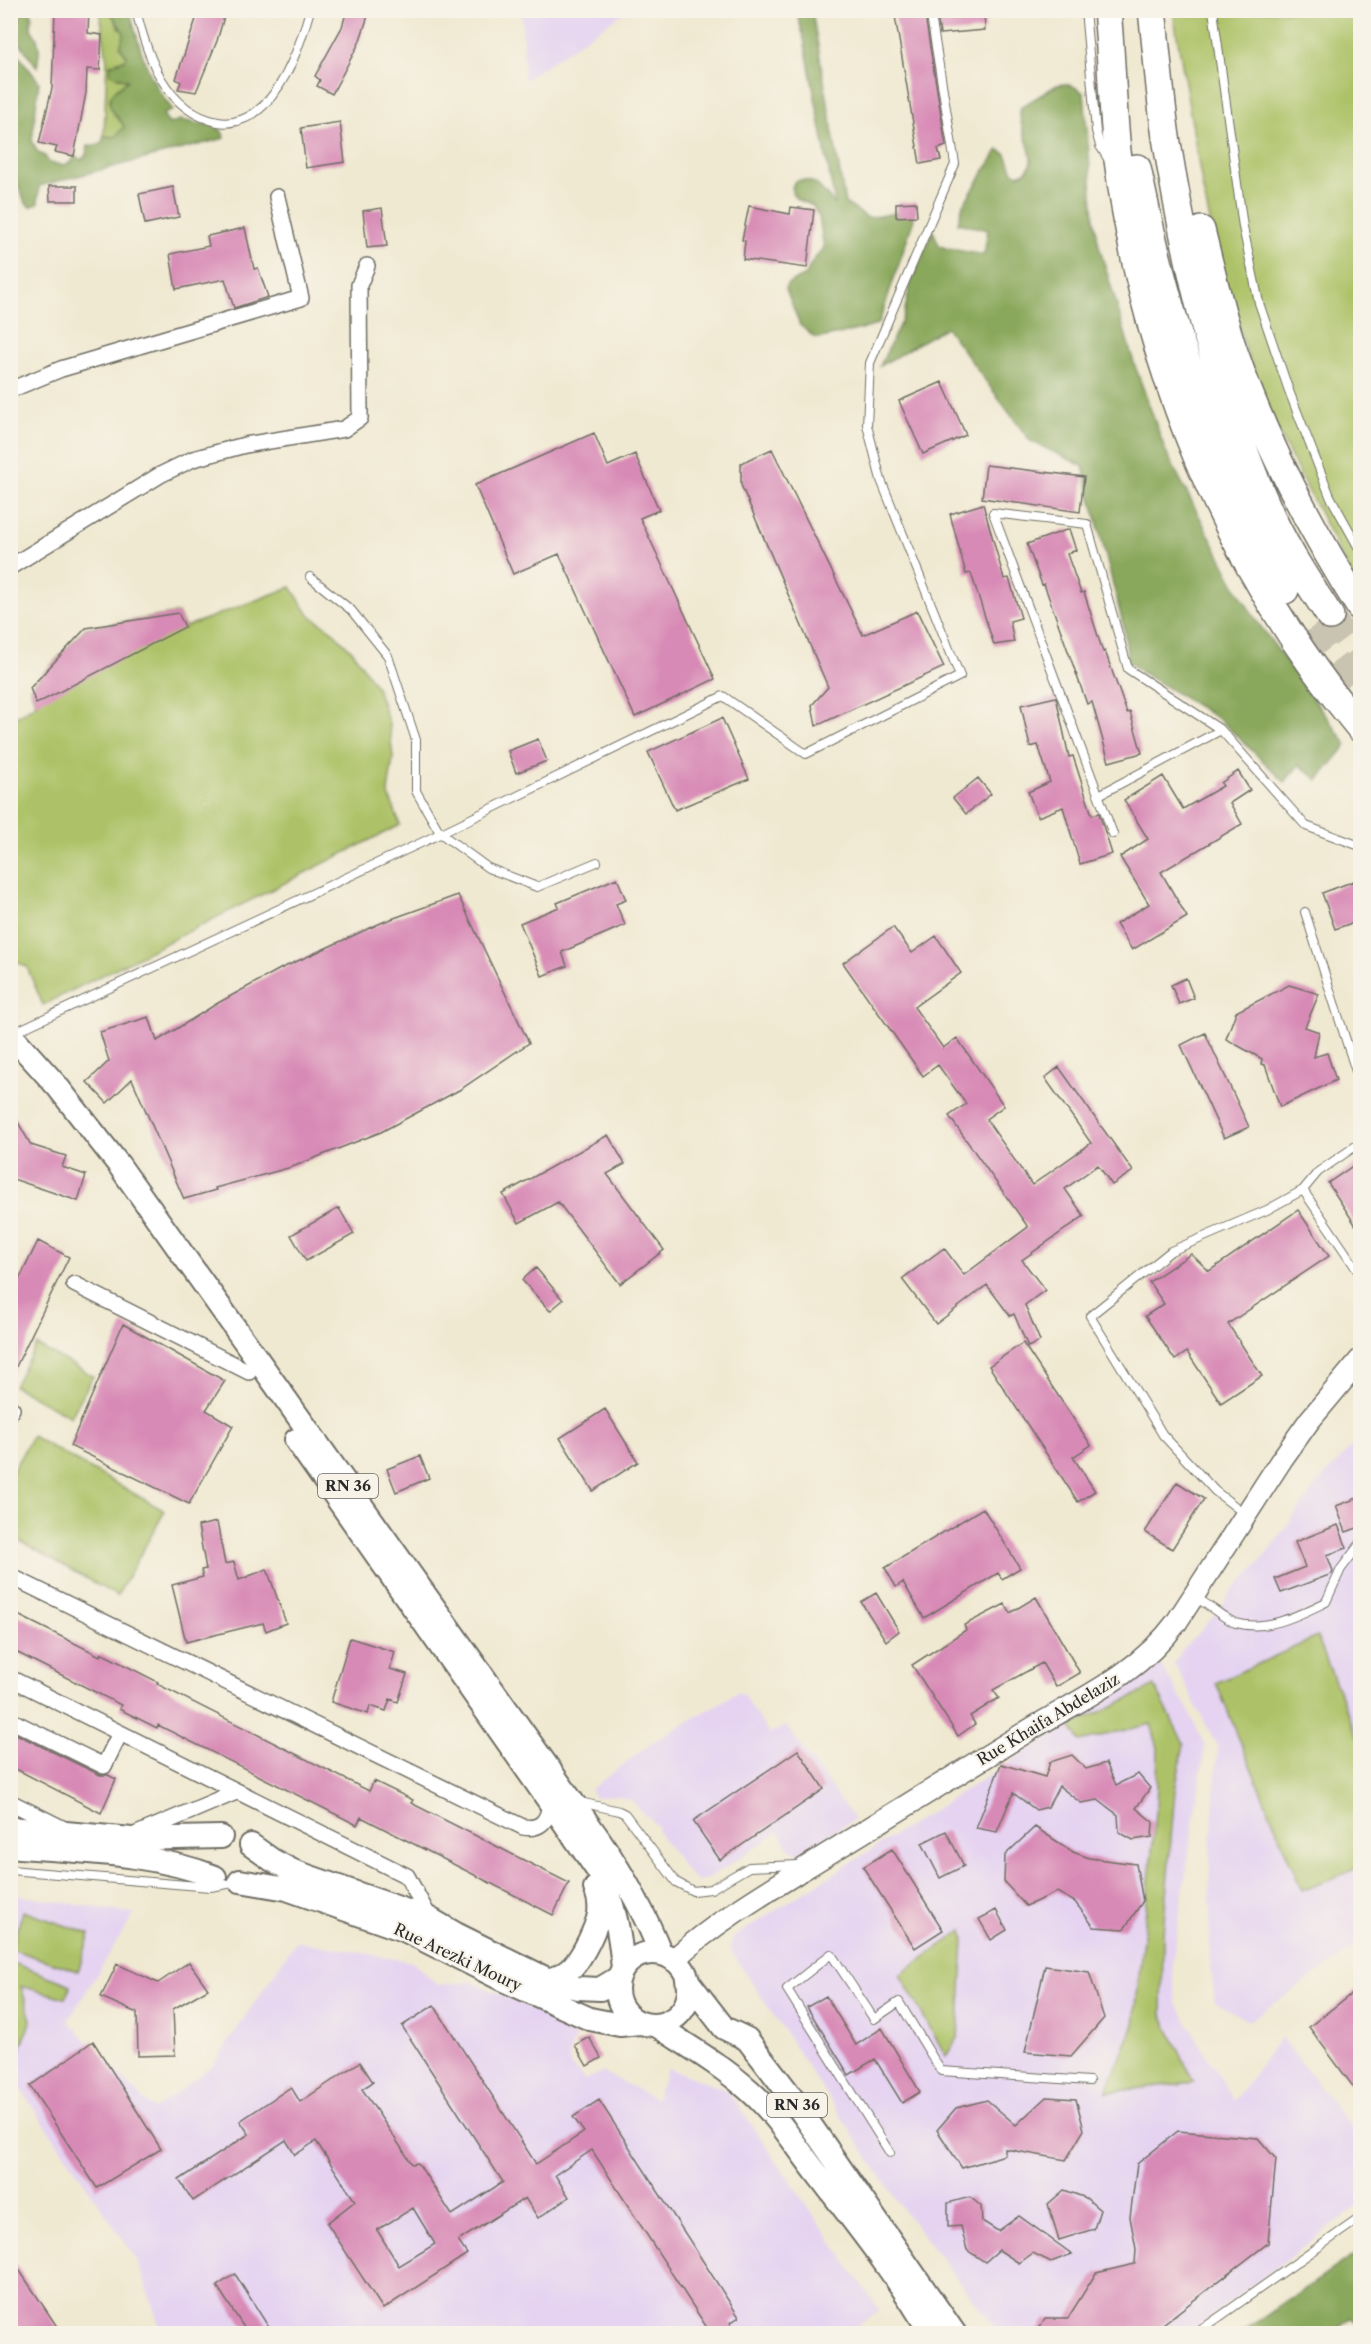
<svg xmlns="http://www.w3.org/2000/svg" width="1371" height="2344" font-family="'Libre Caslon Text',serif">
<style>
.built{fill:#e5d3f1}
.green{fill:#adc267;stroke:#6c7649;stroke-width:1.5}
.forest{fill:#8aa85c;stroke:#5a6a44;stroke-width:1.5}
.building{fill:#d88ab6;fill-rule:evenodd}
.lines{fill:none;stroke-linecap:round;stroke-linejoin:round}
.highway-tunnel{stroke:#c9c3b1;stroke-width:27;stroke-dasharray:27 14;stroke-linecap:butt}
.lane-casing{stroke:#706e65;stroke-width:10}
.street-casing{stroke:#706e65;stroke-width:18}
.secondary-casing{stroke:#706e65;stroke-width:24}
.primary-casing{stroke:#706e65;stroke-width:26}
.highway-casing{stroke:#706e65;stroke-width:30}
.lane{stroke:#fff;stroke-width:8}
.street{stroke:#fff;stroke-width:15}
.secondary{stroke:#fff;stroke-width:21}
.primary{stroke:#fff;stroke-width:22}
.highway{stroke:#fff;stroke-width:27}
.labels{text-anchor:middle;stroke-width:4.5;stroke-linejoin:round;paint-order:stroke}
.shield{fill:#f7f3e8;stroke:#686764;stroke-width:1.5}
.shield-label{font-size:15px;font-weight:bold;fill:#2b2b2b}
.street-label{font-size:16px;fill:#2b2b2b;stroke:#f7f3e8}
</style>
<rect width="100%" height="100%" fill="#f7f3e8"/>
<filter id="ink" filterUnits="userSpaceOnUse"><feTurbulence type="fractalNoise" baseFrequency=".0167" numOctaves="2"/><feDisplacementMap in="SourceGraphic" scale="12" xChannelSelector="R" yChannelSelector="G"/><feConvolveMatrix kernelMatrix="1 2 1 2 8 2 1 2 1" color-interpolation-filters="sRGB"/></filter>
<filter id="wash" filterUnits="userSpaceOnUse"><feTurbulence type="fractalNoise" baseFrequency=".008" numOctaves="4" result="noise"/><feDisplacementMap in="SourceGraphic" scale="24" xChannelSelector="R" yChannelSelector="G"/><feGaussianBlur stdDeviation="1.35" result="paint"/><feColorMatrix in="noise" values="0 0 0 0 0 0 0 0 0 0 0 0 0 0 0 0 0 1.4 0 .05"/><feComposite in="paint" operator="in"/></filter>
<g filter="url(#wash)">
<rect width="100%" height="100%" fill="#f0e9d2"/>
<path class="built" d="M522,10H626V11L524,80Z
M1360,1437V1944L1249,2021L1215,2002L1210,1957V1857L1218,1748L1174,1663L1183,1649L1217,1613L1230,1593L1260,1563L1317,1485Z
M1158,1661L1188,1709L1205,1746L1172,1964L1176,2003L1234,2101L1281,2037L1360,2139V2204L1189,2333H1000L904,2211L732,1953L731,1946L733,1938L740,1933L1124,1690Z
M738,1692L743,1694L769,1734L786,1726L854,1819L798,1854L790,1849L778,1832L708,1879L697,1881L691,1877L657,1831L658,1828L648,1816H645L632,1800L614,1795L595,1798L590,1790L652,1743Z
M10,1894L134,1914L68,2021L154,2110L212,2066L296,1941L412,1962L438,1985L472,1982L578,2029L569,2054L570,2065L585,2080L602,2072L656,2099L667,2068L728,2091L880,2311L845,2334L162,2333L137,2260L16,2082L11,2084Z"/>
<path class="green" d="M100,11H110L118,26L124,33L128,56L124,60L117,61V78L128,79L118,88L114,115L123,124L124,127L115,137L104,136L107,61Z
M1173,11H1360V592L1262,400L1223,279L1203,190Z
M291,587L309,615L330,629L353,652L377,688L389,724L393,758L388,792L400,825L43,1005L27,967L11,959V720L36,704L30,688L86,628L178,613L185,627Z
M36,1345L93,1376L71,1417L14,1386Z
M32,1436L165,1511L117,1596L11,1536V1474Z
M1317,1637L1360,1743V1867L1302,1891L1216,1683Z
M1155,1686L1184,1744L1175,1790L1163,1934L1162,2015L1194,2082L1106,2092L1134,2025L1156,1812L1158,1748L1151,1724L1080,1741L1070,1726Z
M23,1911L90,1934L78,1971L11,1949Z
M963,1930L964,1942L958,2038L946,2056L900,1975Z
M11,1962L71,1985L65,1998L21,1986L31,2020L18,2055L11,2061Z"/>
<path class="forest" d="M21,11H29L32,14L31,29C41,42 40,51 37,67L11,31V20H20Z
M110,11H130C139,46 148,82 173,110L163,114L169,124L180,120L214,126L221,130L225,138L39,186L38,204L30,207L25,202L17,183L11,182V45L39,82L32,141L38,153L45,156L49,163L63,165L72,162L74,156L81,160L86,155L88,146L101,144L104,136L115,137L124,127C120,116 102,108 113,93C117,87 124,85 128,80L110,74V65L124,60L127,56L120,47L124,33Z
M796,11H812L845,203L868,218L906,211L914,219L879,323L871,327L821,338H815L800,325L786,289L787,284L806,275L812,262L824,248L819,217L813,206C801,201 785,198 795,181C817,176 822,192 835,204L803,34Z
M1065,84L1073,86L1084,93L1094,218L1099,246L1134,363L1166,452L1238,591L1256,620L1347,745L1318,780L1299,765L1285,782L1219,719L1141,672L1128,661L1124,628L1083,466L1030,441L946,327L880,366L904,315L910,285L933,231L939,245L945,248L984,255L988,230L958,223L963,205L996,153L999,150L1006,154L1013,172L1018,175C1049,166 1014,129 1021,107L1057,85Z
M1360,2251V2324L1351,2318L1332,2333H1241Z"/>
<g id="blocks">
<path class="building" d="M55,10H89L88,33L102,35L100,70L87,69L86,93L74,156L55,152L57,147L39,143L52,88Z
M199,10H226L217,41L196,92L178,89L181,82L176,79Z
M347,10H370L359,43L332,94L317,86L320,80L315,76L342,27Z
M894,10H924L946,146L938,149L941,160L920,164Z
M936,10H984L985,30L940,34Z
M340,122L345,162L306,168L301,128Z
M49,186H77V201H50Z
M173,187L179,217L145,224L139,194Z
M916,202L917,216L896,217V203Z
M749,206L790,214L791,207L814,210L807,268L743,259L745,241L742,240Z
M382,208L387,246L367,248L363,211Z
M245,228L254,269L258,268L268,297L234,308L225,279L176,289L170,254L209,246L207,236Z
M942,382L966,435L923,454L899,401Z
M594,433L608,466L635,454L659,510L640,518L715,679L635,717L559,554L513,574L475,485Z
M772,449L863,635L917,611L944,667L816,726L812,705L828,687L741,485V463Z
M986,465L1084,477L1080,512L982,498Z
M983,504L1004,579L1009,578L1021,618L1010,621L1014,642L994,645L971,573L966,574L950,514Z
M1069,529L1076,550L1067,554L1081,593L1084,592L1103,652L1105,651L1127,713L1130,712L1142,753L1109,762L1092,702L1087,704L1044,584L1042,585L1027,544Z
M178,613L185,627L36,704L30,688L86,628Z
M1056,697L1069,757L1073,756L1092,815L1099,813L1112,854L1080,864L1063,807L1038,817L1028,792L1050,782L1038,745L1030,747L1021,705Z
M722,718L749,779L675,810L648,752Z
M538,739L547,761L516,773L508,751Z
M1238,771L1250,790L1230,803L1242,824L1161,872L1187,917L1132,950L1116,924L1149,904L1120,857L1148,839L1124,800L1163,776L1183,809L1223,786L1221,783Z
M978,778L991,794L966,814L953,798Z
M617,878L626,900L616,904L625,925L562,952L567,966L542,976L520,923L559,907L557,903Z
M1354,881L1360,898V920L1335,929L1322,893Z
M458,895L529,1043L461,1089L381,1132L292,1167L215,1188L216,1190L184,1199L132,1079L107,1103L87,1082L109,1061L100,1032L149,1017L157,1041L218,1003L280,969L383,922Z
M893,927L912,953L936,936L961,973L914,1007L943,1048L957,1038L1004,1106L986,1119L1032,1185L1091,1143L1045,1078L1059,1067L1133,1171L1112,1185L1098,1165L1065,1189L1084,1216L1022,1260L1045,1290L1025,1305L1040,1341L1028,1347L1014,1314L1010,1316L987,1285L936,1324L902,1279L944,1248L964,1275L1028,1227L949,1116L966,1104L938,1065L923,1076L843,963Z
M1186,978L1194,998L1179,1004L1171,985Z
M1289,985L1319,994L1305,1027L1319,1032L1314,1057L1327,1053L1336,1080L1280,1107L1265,1065L1261,1064L1262,1059L1226,1039L1236,1012Z
M1205,1033L1249,1127L1224,1138L1181,1045Z
M10,1108L31,1145L66,1156L62,1167L86,1175L78,1201L10,1178Z
M608,1135L625,1164L607,1174L664,1250L620,1284L558,1202L519,1223L503,1194Z
M1360,1161V1232L1328,1183Z
M339,1208L354,1234L306,1261L291,1235Z
M1298,1210L1329,1256L1228,1324L1262,1376L1221,1403L1187,1352L1175,1360L1145,1316L1164,1304L1149,1282L1191,1254L1209,1271Z
M38,1241L69,1257L10,1379V1298Z
M536,1268L563,1300L550,1311L522,1280Z
M123,1324L225,1381L206,1410L233,1426L189,1504L70,1446Z
M1023,1343L1091,1445L1073,1457L1095,1491L1078,1502L989,1366Z
M605,1409L638,1462L593,1491L560,1438Z
M420,1456L429,1478L396,1492L387,1469Z
M1177,1482L1204,1499L1172,1549L1145,1532Z
M1360,1497V1527L1346,1532L1336,1506Z
M983,1508L1020,1568L1002,1579L998,1573L924,1618L903,1582L896,1587L885,1568Z
M217,1522L225,1564L234,1562L239,1580L267,1569L286,1623L266,1631L263,1623L186,1642L172,1585L203,1577L201,1570L206,1569L198,1526Z
M1338,1525L1347,1548L1327,1555L1333,1571L1332,1574L1281,1593L1275,1579L1305,1567L1295,1542Z
M876,1593L899,1631L886,1641L861,1602Z
M1036,1597L1080,1673L1056,1687L1042,1663L993,1690L999,1698L970,1716L975,1724L958,1736L912,1665L966,1630L964,1625L1005,1604L1010,1613Z
M10,1611L100,1656L101,1653L158,1682L157,1684L369,1791L374,1781L413,1800L411,1803L569,1883L553,1915L361,1817L357,1825L158,1725L157,1728L119,1709L121,1705L10,1649Z
M350,1638L395,1652L390,1669L407,1674L398,1702L390,1699L386,1711L370,1706L368,1714L331,1702Z
M10,1731L100,1775H108L116,1779L101,1813L10,1766Z
M798,1750L824,1789L720,1860L693,1821Z
M1072,1755L1086,1769L1106,1763L1116,1785L1138,1774L1150,1788L1136,1808L1153,1822L1152,1837L1133,1840L1119,1832L1118,1815L1098,1800L1081,1803L1059,1786L1048,1807L1036,1810L1013,1793L997,1832L976,1828L1001,1764L1045,1777L1050,1762Z
M1035,1827L1073,1852L1089,1858L1136,1864L1143,1901L1124,1929L1094,1927L1075,1902L1057,1892L1026,1906L1004,1882L1005,1855Z
M946,1831L964,1866L940,1878L922,1843Z
M892,1849L943,1930L915,1948L863,1867Z
M996,1910L1007,1930L991,1940L979,1919Z
M189,1962L208,1989L173,2009L175,2055L138,2056L137,2013L101,1997L117,1964L158,1983Z
M1045,1966L1089,1972L1104,2018L1071,2056L1025,2052Z
M1360,1987V2096L1309,2027Z
M826,1996L856,2045L882,2028L920,2092L902,2103L875,2059L849,2075L807,2007Z
M434,2005L536,2164L584,2132L573,2117L599,2100L739,2317L730,2323L737,2334H711L592,2150L555,2175L569,2197L538,2218L525,2198L458,2241L467,2254L383,2309L327,2223L355,2201L316,2141L295,2155L286,2140L193,2201L179,2180L249,2134L240,2121L291,2087L300,2102L360,2062L373,2082L362,2089L412,2164L418,2163L452,2215L503,2182L402,2026ZM413,2208L435,2244L399,2266L377,2230Z
M589,2037L601,2058L587,2066L575,2045Z
M93,2041L161,2149L97,2188L30,2086Z
M1046,2097L1076,2099L1084,2130L1066,2160L1005,2149V2155L962,2168L937,2130L956,2108L987,2100L1016,2125Z
M1178,2131L1258,2138L1276,2159L1268,2243L1150,2334H1036L1045,2318H1068L1096,2273L1135,2264L1136,2249L1130,2217L1137,2164Z
M1064,2190L1086,2198L1100,2210L1094,2229L1059,2240L1048,2204Z
M970,2197L981,2206L982,2221L998,2231L1019,2216L1072,2254L1051,2262L1033,2253L1019,2263L999,2250L985,2262L967,2250L961,2226L948,2227V2203Z
M10,2256L62,2334H10Z
M235,2274L273,2334H248L217,2286Z"/>
</g>
</g>
<g filter="url(#ink)">
<use href="#blocks" fill-opacity="0" stroke="#706e65" stroke-width="1.5"/>
<g class="lines">
<path class="highway-tunnel" d="M1330,616L1360,657
M1310,629L1360,694"/>
<g class="lane-casing">
<path id="lane" d="M136,10C147,56 166,112 218,122C235,125 252,117 264,105C288,81 301,42 310,10
M1085,10L1096,131L1100,146L1108,159
M1213,10L1243,227L1259,303L1289,391L1330,496L1360,550
M310,577L351,610L388,656L416,740V791L440,833L488,868L537,887L597,862
M1099,795L1221,730
M1113,834L993,513L1087,524L1128,669L1221,730L1306,826L1360,846
M1305,912L1360,1084
M13,1033L425,841L723,696L806,754L960,676L881,480L867,425L870,363L955,164L930,10
M1303,1190L1360,1274
M1245,1514L1215,1491L1163,1435L1090,1316L1171,1251L1267,1210L1303,1190L1318,1172L1360,1143
M1196,1598C1207,1603 1227,1621 1236,1623C1267,1632 1299,1615 1326,1602L1341,1569L1360,1544
M580,1802L619,1811L625,1814L676,1882L693,1891L711,1889L749,1867L799,1865
M10,1870L210,1887L234,1883
M890,2153L787,1989L831,1954L874,2019L899,2002L941,2071L1089,2081
M1195,2334L1360,2218"/>
</g>
<g class="street-casing">
<path id="street" d="M10,390L61,369L301,298L277,197
M10,567L160,475L193,459L245,445L344,429L360,418L359,285L367,266
M74,1284L249,1372
M10,1412L12,1409
M10,1576L523,1827C540,1830 548,1821 550,1804
M10,1678L407,1876L430,1919
M10,1720L104,1766L120,1733
M10,1802L64,1829
M137,1834L236,1792"/>
</g>
<g class="secondary-casing">
<path id="secondary" d="M673,1960C719,1919 773,1888 826,1855C894,1813 963,1771 1031,1729C1083,1698 1139,1673 1176,1623L1282,1459L1309,1421L1360,1360"/>
</g>
<g class="primary-casing">
<path id="primary" d="M10,1034L57,1086L119,1165L599,1839C624,1876 645,1913 661,1954
M296,1440L598,1871C615,1903 620,1934 623,1969
M10,1828L132,1839L221,1837
M251,1845L272,1860L293,1871L430,1919L456,1934L557,1984L578,1988L600,1989L618,1978
M10,1846C78,1852 151,1852 215,1877
M240,1881L287,1889L404,1930L501,1979L590,2019L620,2025L639,2023
M617 1989a36 36 0 1 1 72 0a36 36 0 1 1-72 0Z
M547,1980C571,1975 579,1961 589,1941C598,1922 604,1909 595,1888
M687,1980L724,2028L747,2039L787,2091L955,2334
M656,2025C688,2046 721,2065 750,2091C777,2115 797,2148 819,2176C858,2227 899,2278 931,2334"/>
</g>
<g class="highway-casing">
<path id="highway" d="M1107,10C1112,60 1112,110 1118,160C1145,367 1226,567 1360,728
M1152,10C1157,53 1160,95 1166,137C1187,268 1217,397 1272,518C1288,552 1309,584 1330,616
M1137,168C1157,267 1184,365 1221,460C1239,505 1259,550 1285,590
M1201,230C1211,270 1220,310 1233,349C1264,441 1309,526 1360,607"/>
</g>
<use href="#lane" class="lane"/>
<use href="#street" class="street"/>
<use href="#secondary" class="secondary"/>
<use href="#primary" class="primary"/>
<use href="#highway" class="highway"/>
</g>
</g>
<g class="labels">
<g class="shield">
<rect x="318" y="1474" width="60" height="24" rx="4.5"/>
<rect x="767" y="2093" width="60" height="24" rx="4.5"/>
</g>
<g class="shield-label">
<text x="348" y="1491">RN 36</text>
<text x="797" y="2110">RN 36</text>
</g>
<g class="street-label">
<text transform="translate(1048 1719) rotate(-31)" y="6">Rue Khaifa Abdelaziz</text>
<text transform="translate(458 1957) rotate(25)" y="6">Rue Arezki Moury</text>
</g>
</g>
<rect width="1371" height="2344" fill="none" stroke="#f7f3e8" stroke-width="36"/>
</svg>
